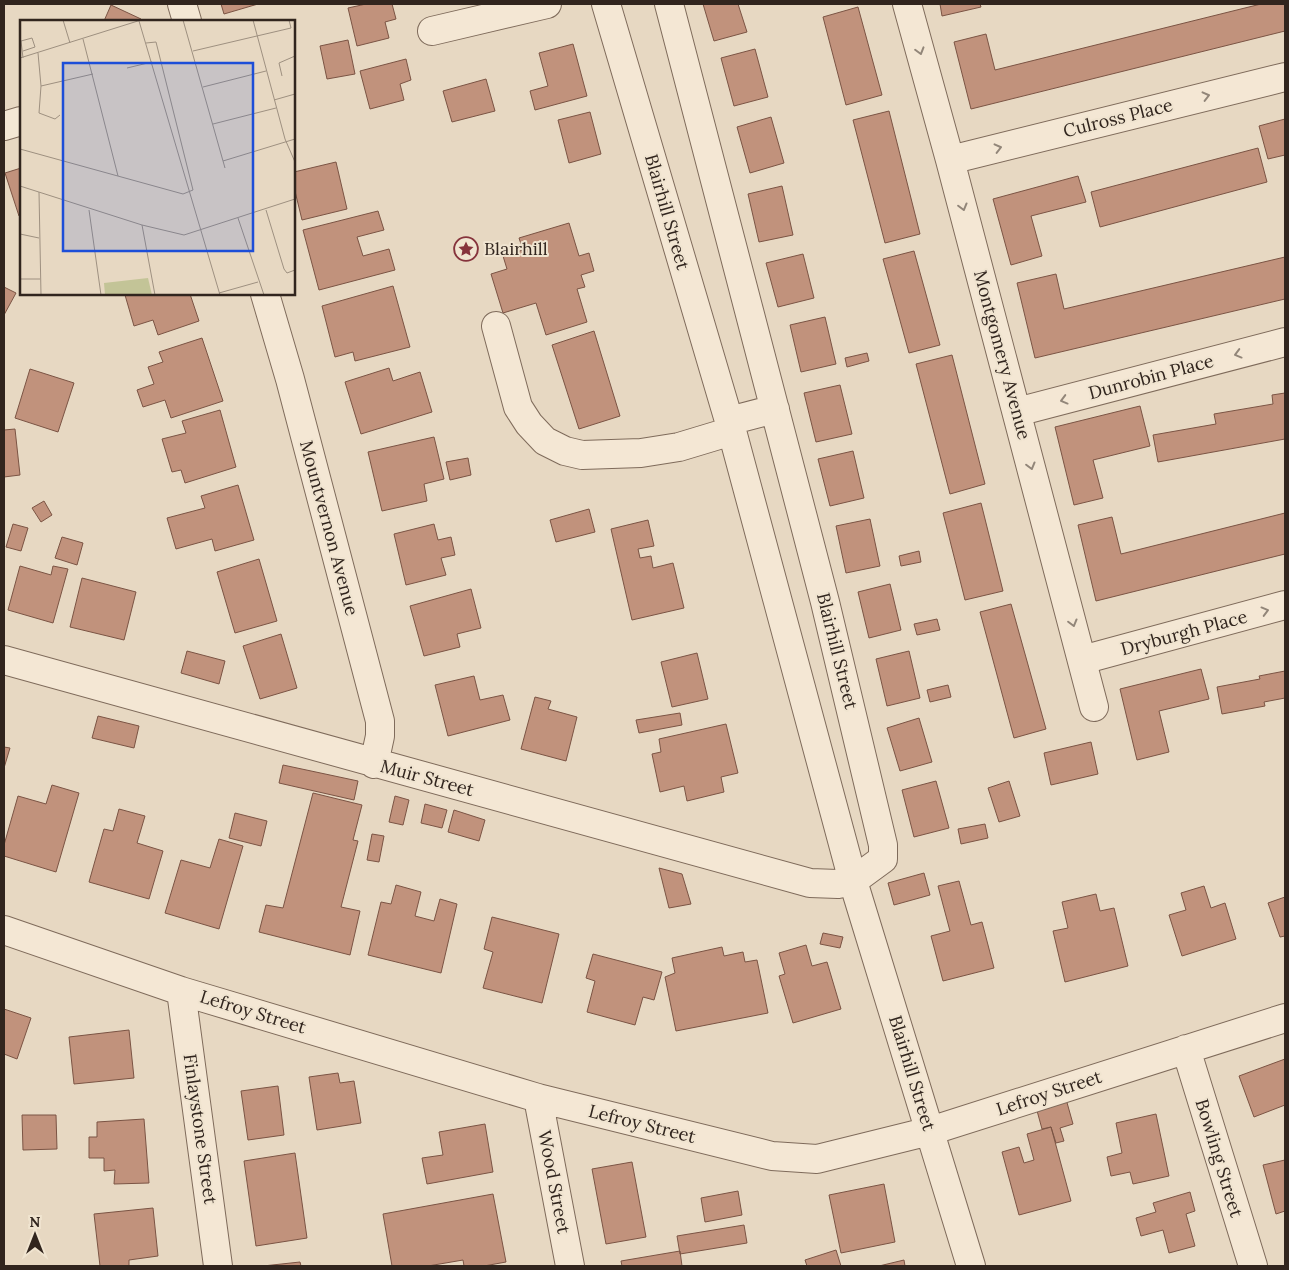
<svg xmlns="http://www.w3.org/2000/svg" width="1289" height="1270" font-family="Lora,serif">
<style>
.building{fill:#c1927c;stroke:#7b5444}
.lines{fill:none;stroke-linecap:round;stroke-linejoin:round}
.minor-casing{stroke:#7f6b5b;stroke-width:30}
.minor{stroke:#f4e7d4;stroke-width:28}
.oneway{stroke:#928679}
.labels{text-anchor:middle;stroke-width:4;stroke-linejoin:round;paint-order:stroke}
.street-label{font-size:18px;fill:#31251e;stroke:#f0e4d0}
.poi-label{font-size:18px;fill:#31251e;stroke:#f0e4d0;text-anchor:start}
.inset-road{fill:none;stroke:#9e9080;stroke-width:1}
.view{fill:#1d4ed8;fill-opacity:0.15;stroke:#1d4ed8;stroke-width:2.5}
.inset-edge{fill:none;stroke:#31251e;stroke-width:2.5}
</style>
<rect width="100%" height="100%" fill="#e7d8c2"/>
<path class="building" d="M221,4H258L224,14Z
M366,4H392L396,19L385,22L389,38L357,46L348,8Z
M703,4H738L747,32L714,41Z
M940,4H980L981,7L942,16Z
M1261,4H1285V31L971,109L954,42L986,34L995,70Z
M111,5L141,19L140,21H104Z
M858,7L882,95L846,105L823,17Z
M348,40L355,74L327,79L320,46Z
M573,44L587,96L535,110L530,91L548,86L539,53Z
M755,49L768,97L734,106L721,58Z
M406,59L411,80L400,84L404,100L370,109L360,71Z
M486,79L495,111L452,122L443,91Z
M889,111L920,234L885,243L853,120Z
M590,112L601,154L569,163L558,120Z
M771,117L784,163L750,173L737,127Z
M1285,119V155L1268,159L1259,126Z
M1258,148L1267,182L1100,227L1091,192Z
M336,162L347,209L302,220L294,187V172Z
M21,168V215L19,216L5,173Z
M1078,176L1086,202L1031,216L1042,256L1011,265L993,199Z
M782,186L793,235L759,242L748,194Z
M378,211L384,230L357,237L363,256L389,249L395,270L319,290L303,230Z
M569,223L579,256L589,253L594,271L581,275L585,287L577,289L587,322L546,335L536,303L503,313L491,274L507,269L503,256L523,250L519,238Z
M914,251L940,345L909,353L883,259Z
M803,254L814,298L778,307L766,263Z
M1285,257V299L1035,358L1017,283L1056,274L1064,309Z
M393,286L410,347L355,361L353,352L335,357L322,306Z
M4,287L16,293L4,315Z
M127,294H190L199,321L158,335L153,320L134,326L125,295Z
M825,317L836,364L801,372L790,325Z
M594,331L620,416L579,429L552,345Z
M202,338L223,401L171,418L165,400L143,407L137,390L154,384L148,367L163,362L159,352Z
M867,353L869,361L847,367L845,358Z
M952,355L985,484L950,494L916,364Z
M389,368L393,381L420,372L432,412L361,434L345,382Z
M30,369L74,383L58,432L15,418Z
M840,385L852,434L816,442L804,393Z
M1285,393V439L1158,462L1153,435L1216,424L1214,414L1273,404L1272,395Z
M1140,406L1150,446L1093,460L1103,498L1074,505L1055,427Z
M220,410L236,467L185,483L181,470L172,472L162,439L186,433L182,421Z
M15,429L20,475L4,477V430Z
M434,437L444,479L424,484L427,501L382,511L368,452Z
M853,451L864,498L830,506L818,459Z
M468,458L471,475L450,480L446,462Z
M238,485L254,540L215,551L212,539L176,549L167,518L205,508L201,496Z
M44,501L52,515L41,522L32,508Z
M981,503L1003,591L965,600L943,513Z
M589,509L595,532L556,542L550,520Z
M1285,513V554L1096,601L1078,525L1112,517L1121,554Z
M870,519L880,566L846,573L836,526Z
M648,520L654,546L638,549L640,558L651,556L653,568L673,563L684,608L632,620L611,529Z
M13,524L28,528L21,551L6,547Z
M434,524L438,540L451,537L455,555L441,558L446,575L406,585L394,534Z
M62,537L83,543L77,565L55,558Z
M919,551L921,562L901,566L899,556Z
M259,559L277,621L235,633L217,572Z
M20,566L51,575L53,566L68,569L53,623L8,610Z
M82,578L136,592L124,640L70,627Z
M890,584L901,630L869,638L858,592Z
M471,589L481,628L457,634L460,647L424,656L410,606Z
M1011,604L1046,729L1014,738L980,612Z
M937,619L940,630L917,635L914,624Z
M281,634L297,688L260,699L243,646Z
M187,651L225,661L219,684L181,673Z
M909,651L920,698L887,706L876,659Z
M697,653L708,699L672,707L661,662Z
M1201,669L1209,699L1159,711L1169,752L1137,760L1120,689Z
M1285,671V698L1264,702L1265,706L1222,714L1217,687L1260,679L1259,676Z
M474,676L480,700L503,695L510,720L448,736L435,685Z
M948,685L951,697L930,702L927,690Z
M535,697L551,701L548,709L577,717L566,761L521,749Z
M680,713L682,725L639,733L636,720Z
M98,716L139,726L134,748L92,738Z
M919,718L932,762L900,771L887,728Z
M726,724L738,773L721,777L724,792L687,801L684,786L660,792L652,754L661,752L659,739Z
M1091,742L1098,774L1051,785L1044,753Z
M4,747L10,748L4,768Z
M283,765L358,781L354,800L279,783Z
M936,781L949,828L914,837L902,790Z
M1009,781L1020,816L999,822L988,788Z
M52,785L79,793L56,872L4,856V845L18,796L46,804Z
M313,793L362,805L353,840L358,841L341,907L360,911L350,955L259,932L266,905L283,908Z
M395,796L409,800L403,825L389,822Z
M425,804L447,810L442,828L421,823Z
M119,809L145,816L137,843L163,851L149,899L89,882L104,829L113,831Z
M454,810L485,820L479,841L448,832Z
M235,813L267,821L261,846L229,838Z
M985,824L988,838L961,844L958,829Z
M372,834L384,836L379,862L367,860Z
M219,839L243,846L219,929L165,913L181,860L210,868Z
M659,868L682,874L691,904L669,908Z
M924,873L930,895L894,905L888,883Z
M959,881L971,925L982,922L994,968L943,981L931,936L950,931L938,886Z
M396,885L421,892L415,916L434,921L440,899L457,904L441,973L368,955L381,902L391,904Z
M1204,886L1211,908L1225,903L1236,939L1182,956L1169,915L1186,910L1181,893Z
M1096,894L1100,911L1114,908L1128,966L1065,982L1053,931L1068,928L1062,902Z
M1285,897V936L1280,937L1268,903Z
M492,917L559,934L542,1003L483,988L493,952L484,949Z
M823,933L843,937L840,948L820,944Z
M806,945L812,966L827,962L841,1009L793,1023L779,976L785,974L779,953Z
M722,947L724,956L743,952L745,962L757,960L768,1013L676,1031L665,977L675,973L672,958Z
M593,954L662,972L654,1000L643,997L635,1025L587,1012L595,981L586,978Z
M4,1009L31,1018L17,1059L4,1054Z
M129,1030L134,1078L74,1084L69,1037Z
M1285,1059V1105L1254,1117L1239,1076Z
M338,1073L340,1083L354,1081L361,1123L317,1130L309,1077Z
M278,1086L284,1135L248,1140L241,1091Z
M1066,1099L1073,1124L1060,1128L1064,1141L1056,1143L1051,1127L1042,1129L1036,1107Z
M1156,1114L1169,1176L1133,1184L1130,1172L1111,1176L1107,1157L1122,1153L1116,1123Z
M22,1115H56L57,1149L23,1150Z
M144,1119L149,1183L114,1184L115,1170L104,1171V1158H89V1137H97V1122Z
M485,1124L493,1172L427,1184L422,1158L443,1155L439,1132Z
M1051,1127L1071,1201L1019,1215L1002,1152L1019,1147L1024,1163L1034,1160L1027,1134Z
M295,1153L307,1238L256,1246L244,1161Z
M1285,1160V1211L1276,1214L1263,1165Z
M632,1162L646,1237L606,1244L592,1169Z
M884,1184L895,1242L841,1253L829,1195Z
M738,1191L742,1215L705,1222L701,1198Z
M1190,1192L1195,1211L1186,1214L1195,1246L1169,1253L1163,1230L1141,1236L1136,1218L1156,1212L1153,1203Z
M493,1194L506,1262L484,1266H464L463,1260L428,1266H392L383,1214Z
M153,1208L158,1256L129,1260V1266H100L94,1214Z
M744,1225L747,1243L680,1254L677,1236Z
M836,1250L841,1266H807L805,1260Z
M680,1251L682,1266H622L621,1261Z
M904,1260L905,1266H879Z
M300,1262L301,1266H263Z"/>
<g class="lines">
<g class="minor-casing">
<path id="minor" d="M182,4L187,21
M606,4L732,431L853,881L971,1266
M907,4L950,160L1094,707
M432,31L547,4
M4,126L21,121
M950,160L1285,77
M265,294L290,379L380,721V736L374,764
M496,326L518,407L529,424L545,441L565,451L582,455L641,453L679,447L732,431
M1017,412L1285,342
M729,421L775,409
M4,660L810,883L838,884L853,881L883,859V845L825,602L669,4
M1082,660L1285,605
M4,930L181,991L538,1098L772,1156L817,1159L930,1131L1285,1018
M181,991L218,1266
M1186,1049L1253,1266
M538,1098L570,1266"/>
</g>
<use href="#minor" class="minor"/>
</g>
<defs><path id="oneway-chevron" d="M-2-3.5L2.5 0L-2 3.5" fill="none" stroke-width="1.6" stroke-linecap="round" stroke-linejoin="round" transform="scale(1.25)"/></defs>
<g class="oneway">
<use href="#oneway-chevron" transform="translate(920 51) rotate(74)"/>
<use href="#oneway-chevron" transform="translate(1206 96) rotate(-14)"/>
<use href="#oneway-chevron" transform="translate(998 148) rotate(-14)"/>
<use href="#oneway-chevron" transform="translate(963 207) rotate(75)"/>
<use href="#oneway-chevron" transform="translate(1238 354) rotate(165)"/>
<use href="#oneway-chevron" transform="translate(1064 400) rotate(165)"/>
<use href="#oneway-chevron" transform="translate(1031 466) rotate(75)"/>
<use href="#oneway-chevron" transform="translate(1265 611) rotate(-15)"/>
<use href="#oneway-chevron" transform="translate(1073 623) rotate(75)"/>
</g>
<defs>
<g id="sight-ring" transform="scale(1.25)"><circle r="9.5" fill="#f0e4d0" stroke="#86333c" stroke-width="1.5"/><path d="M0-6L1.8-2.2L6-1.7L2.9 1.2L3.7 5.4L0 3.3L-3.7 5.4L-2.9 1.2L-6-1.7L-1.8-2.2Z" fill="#86333c"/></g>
</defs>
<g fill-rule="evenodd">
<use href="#sight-ring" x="466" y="249"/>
</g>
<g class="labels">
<g class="street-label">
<text transform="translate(1118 118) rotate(-14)" y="6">Culross Place</text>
<text transform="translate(667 212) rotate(74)" y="6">Blairhill Street</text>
<text transform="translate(1002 355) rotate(75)" y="6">Montgomery Avenue</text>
<text transform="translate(1151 377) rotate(-15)" y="6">Dunrobin Place</text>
<text transform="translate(329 528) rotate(75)" y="6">Mountvernon Avenue</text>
<text transform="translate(1184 633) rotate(-15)" y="6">Dryburgh Place</text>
<text transform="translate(837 651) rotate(76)" y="6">Blairhill Street</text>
<text transform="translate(427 778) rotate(15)" y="6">Muir Street</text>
<text transform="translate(253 1012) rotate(17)" y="6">Lefroy Street</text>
<text transform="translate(912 1073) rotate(73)" y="6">Blairhill Street</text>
<text transform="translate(1049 1093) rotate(-18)" y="6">Lefroy Street</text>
<text transform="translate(642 1124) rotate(14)" y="6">Lefroy Street</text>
<text transform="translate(200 1129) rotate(82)" y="6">Finlaystone Street</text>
<text transform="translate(1219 1158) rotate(73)" y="6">Bowling Street</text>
<text transform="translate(554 1182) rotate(79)" y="6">Wood Street</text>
</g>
<g class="poi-label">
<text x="484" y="255">Blairhill</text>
</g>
</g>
<g transform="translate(20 20)">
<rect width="275" height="275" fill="#e7d8c2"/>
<path d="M128,258L132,275H85L84,263Z" fill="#c3c497"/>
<path class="inset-road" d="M43,0L50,23M163,0L205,148M233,0L265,119L275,142M119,1L200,275M63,19L98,156M3,31L15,27L12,18L1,21L3,38M173,31L271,8L269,0M18,33L21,66L19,93L35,99L40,95M0,38L121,0M107,48L132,42M262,56L259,43L275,36M21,66L73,54M183,67L246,51M254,80L275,74M193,104L256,88M0,129L163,174L173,170L136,22L126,23M203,141L275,119M0,166L122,205L164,215L275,179M19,172L21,275M69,190L81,275M246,190L264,249L267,253L275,250M218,198L244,275M122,205L135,275M0,214L19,218M0,259H20M199,273L238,262"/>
<path class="view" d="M43,43H233V231H43Z"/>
<rect width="275" height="275" class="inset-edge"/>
</g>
<rect width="1289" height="1270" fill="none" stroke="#31251e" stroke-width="10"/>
<g transform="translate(35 1235)" stroke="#f0e4d0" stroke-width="4" paint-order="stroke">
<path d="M0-4L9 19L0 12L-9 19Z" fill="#31251e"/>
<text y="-8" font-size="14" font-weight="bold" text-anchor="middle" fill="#31251e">N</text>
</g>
</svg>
